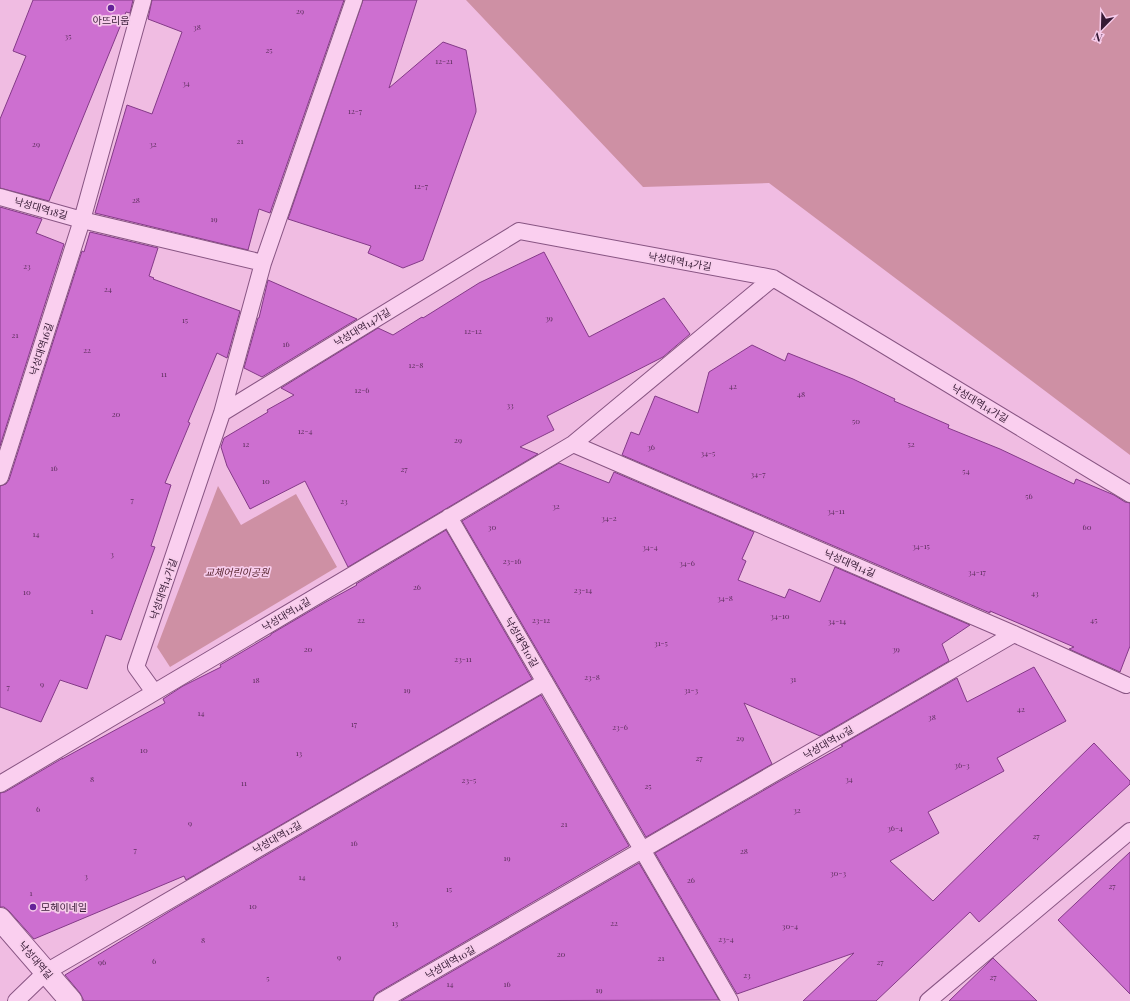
<svg xmlns="http://www.w3.org/2000/svg" width="1130" height="1001" font-family="'Playfair Display','Noto Sans KR',serif">
<style>
.green{fill:#ce90a4}
.building{fill:#cd6fd0;stroke:#843a88}
.lines{fill:none;stroke-linecap:round;stroke-linejoin:round}
.lane-casing{stroke:#885583;stroke-width:18}
.street-casing{stroke:#885583;stroke-width:24}
.lane{stroke:#facfef;stroke-width:16}
.street{stroke:#facfef;stroke-width:22}
.poi-dot{fill:#642299;stroke:#f7cceb;stroke-width:1.5}
.labels{text-anchor:middle;stroke-width:3.5;stroke-linejoin:round;paint-order:stroke}
.number-label{font-size:8px;fill:#5c2f5c}
.poi-label{font-size:10px;fill:#361a35;stroke:#f7cceb}
.street-label{font-size:10px;fill:#361a35;stroke:#f7cceb}
.park-label{font-size:10px;font-style:italic;fill:#53202a;stroke:#f7cceb}
</style>
<rect width="100%" height="100%" fill="#f0bce2"/>
<path class="green" d="M466,0H1130V455L769,183L643,187Z
M218,486L241,525L296,494L337,567L170,667L157,647Z"/>
<path class="building" d="M33,0H133L130,13L126,12L49,201L0,188V119L26,56L13,51Z
M152,0H344L270,213L259,209L248,250L95,213L127,105L152,114L182,32L148,19Z
M363,0H417L389,88L443,42L466,50L476,109V112L423,260L403,268L368,253L371,246L288,219Z
M0,207L42,219L36,233L64,244L0,446Z
M90,232L158,248L149,276L154,278L153,279L240,311L227,358L217,353L188,422L190,423L165,483L171,485L151,546L155,547L121,640L106,635L87,689L60,680L41,722L0,707V486L6,484L9,480L82,251L84,252Z
M544,252L589,337L664,298L690,334L663,357L547,416L554,430L520,447L538,454L348,567L305,481L250,509L227,466L221,447L224,438L268,412L267,410L294,395L281,388L378,328L393,335L422,317L423,318L479,283Z
M268,280L357,319L262,377L244,368L258,318H259Z
M752,345L785,361L788,353L853,379L895,399L894,401L949,425L948,428L1000,449L1074,484L1076,479L1114,495L1125,502L1130,503V646L1120,672L1069,649L1074,647L990,611V613L622,455L631,432L639,435L655,396L698,413L709,372Z
M559,463L609,483L614,472L754,532L742,559L746,561L738,580L785,598L789,589L820,602L835,567L970,625L942,644L949,661L820,736L744,703L772,764L646,837L462,521Z
M446,530L532,679L186,880L184,876L34,939L9,911L4,907H0V793L5,792L63,758L62,759L165,703L163,699L183,686L221,667L220,665L271,635V634L324,603L357,585L356,584Z
M1034,667L1066,721L997,758L1004,771L928,812L939,833L890,861L933,901L1094,743L1130,781V784L979,922L970,912L876,1001H803L854,953L737,994L655,853L780,781L843,746L841,745L957,678L967,702Z
M541,695L629,846L377,993L374,997L373,1001H84L80,993L65,975L172,910Z
M1130,852V994L1058,920Z
M639,863L719,1000L401,1001Z
M993,958L1037,1001H949L991,960Z"/>
<g class="lines">
<g class="lane-casing">
<path id="lane" d="M0,197L82,220L263,263
M222,413L519,231L773,278L1130,494
M573,444L1014,634L1126,685
M0,477L82,220L143,0
M449,517L730,1001
M154,692L136,667L222,413L263,263L354,0
M0,784L573,444L773,278
M16,1001L46,972L545,682
M382,1001L1014,634
M928,1001L1130,831"/>
</g>
<g class="street-casing">
<path id="street" d="M0,919L71,1001"/>
</g>
<use href="#lane" class="lane"/>
<use href="#street" class="street"/>
</g>
<g class="poi-dot">
<circle cx="111" cy="8" r="4"/>
<circle cx="33" cy="907" r="4"/>
</g>
<g class="labels">
<g class="number-label">
<text x="300" y="14">29</text>
<text x="197" y="30">38</text>
<text x="68" y="39">35</text>
<text x="269" y="53">25</text>
<text x="444" y="64">12-21</text>
<text x="186" y="86">34</text>
<text x="355" y="114">12-7</text>
<text x="240" y="144">21</text>
<text x="36" y="147">29</text>
<text x="153" y="147">32</text>
<text x="421" y="189">12-7</text>
<text x="136" y="203">28</text>
<text x="214" y="222">19</text>
<text x="27" y="269">23</text>
<text x="108" y="292">24</text>
<text x="549" y="321">39</text>
<text x="185" y="323">15</text>
<text x="473" y="334">12-12</text>
<text x="15" y="338">21</text>
<text x="286" y="347">16</text>
<text x="87" y="353">22</text>
<text x="416" y="368">12-8</text>
<text x="164" y="377">11</text>
<text x="733" y="389">42</text>
<text x="362" y="393">12-6</text>
<text x="801" y="397">48</text>
<text x="510" y="408">33</text>
<text x="116" y="417">20</text>
<text x="856" y="424">50</text>
<text x="305" y="434">12-4</text>
<text x="458" y="443">29</text>
<text x="246" y="447">12</text>
<text x="911" y="447">52</text>
<text x="651" y="450">36</text>
<text x="708" y="456">34-5</text>
<text x="54" y="471">16</text>
<text x="404" y="472">27</text>
<text x="966" y="474">54</text>
<text x="758" y="477">34-7</text>
<text x="266" y="484">10</text>
<text x="1029" y="499">56</text>
<text x="132" y="503">7</text>
<text x="344" y="504">23</text>
<text x="556" y="509">32</text>
<text x="836" y="514">34-11</text>
<text x="609" y="521">34-2</text>
<text x="492" y="530">30</text>
<text x="1087" y="530">60</text>
<text x="36" y="537">14</text>
<text x="921" y="549">34-15</text>
<text x="650" y="550">34-4</text>
<text x="112" y="557">3</text>
<text x="512" y="564">23-16</text>
<text x="687" y="566">34-6</text>
<text x="977" y="575">34-17</text>
<text x="417" y="590">26</text>
<text x="583" y="593">23-14</text>
<text x="27" y="595">10</text>
<text x="1035" y="596">43</text>
<text x="725" y="601">34-8</text>
<text x="92" y="614">1</text>
<text x="780" y="619">34-10</text>
<text x="361" y="623">22</text>
<text x="541" y="623">23-12</text>
<text x="1094" y="623">45</text>
<text x="837" y="624">34-14</text>
<text x="661" y="646">31-5</text>
<text x="308" y="652">20</text>
<text x="896" y="652">39</text>
<text x="463" y="662">23-11</text>
<text x="592" y="680">23-8</text>
<text x="793" y="682">31</text>
<text x="256" y="683">18</text>
<text x="42" y="687">9</text>
<text x="8" y="690">7</text>
<text x="407" y="693">19</text>
<text x="691" y="693">31-3</text>
<text x="1021" y="712">42</text>
<text x="201" y="716">14</text>
<text x="932" y="720">38</text>
<text x="354" y="727">17</text>
<text x="620" y="730">23-6</text>
<text x="740" y="741">29</text>
<text x="144" y="753">10</text>
<text x="299" y="756">13</text>
<text x="699" y="761">27</text>
<text x="962" y="768">36-3</text>
<text x="92" y="782">8</text>
<text x="849" y="782">34</text>
<text x="469" y="783">23-5</text>
<text x="244" y="786">11</text>
<text x="648" y="789">25</text>
<text x="38" y="812">6</text>
<text x="797" y="813">32</text>
<text x="190" y="826">9</text>
<text x="564" y="827">21</text>
<text x="895" y="831">36-4</text>
<text x="1036" y="839">27</text>
<text x="354" y="846">16</text>
<text x="135" y="853">7</text>
<text x="744" y="854">28</text>
<text x="507" y="861">19</text>
<text x="838" y="876">30-3</text>
<text x="86" y="879">3</text>
<text x="302" y="880">14</text>
<text x="691" y="883">26</text>
<text x="1112" y="889">27</text>
<text x="449" y="892">15</text>
<text x="31" y="896">1</text>
<text x="253" y="909">10</text>
<text x="395" y="926">13</text>
<text x="614" y="926">22</text>
<text x="790" y="929">30-4</text>
<text x="726" y="942">23-4</text>
<text x="203" y="943">8</text>
<text x="561" y="957">20</text>
<text x="339" y="960">9</text>
<text x="661" y="961">21</text>
<text x="154" y="964">6</text>
<text x="102" y="965">96</text>
<text x="880" y="965">27</text>
<text x="747" y="978">23</text>
<text x="993" y="980">27</text>
<text x="268" y="981">5</text>
<text x="450" y="987">14</text>
<text x="507" y="987">16</text>
<text x="599" y="993">19</text>
</g>
<g class="poi-label">
<text x="111" y="24">아뜨리움</text>
<text x="41" y="911" text-anchor="start">모헤이네일</text>
</g>
<g class="street-label">
<text transform="translate(41 208) rotate(16)" y="4">낙성대역18길</text>
<text transform="translate(680 261) rotate(10)" y="4">낙성대역14가길</text>
<text transform="translate(362 327) rotate(-31)" y="4">낙성대역14가길</text>
<text transform="translate(41 349) rotate(-72)" y="4">낙성대역16길</text>
<text transform="translate(980 403) rotate(31)" y="4">낙성대역14가길</text>
<text transform="translate(850 563) rotate(23)" y="4">낙성대역14길</text>
<text transform="translate(163 589) rotate(-71)" y="4">낙성대역14가길</text>
<text transform="translate(286 614) rotate(-31)" y="4">낙성대역14길</text>
<text transform="translate(522 642) rotate(60)" y="4">낙성대역10길</text>
<text transform="translate(828 742) rotate(-30)" y="4">낙성대역10길</text>
<text transform="translate(277 837) rotate(-30)" y="4">낙성대역12길</text>
<text transform="translate(36 960) rotate(49)" y="4">낙성대역길</text>
<text transform="translate(450 962) rotate(-30)" y="4">낙성대역10길</text>
</g>
<g class="park-label">
<text x="237" y="576">교체어린이공원</text>
</g>
</g>
<g transform="translate(1102 28) rotate(203)" stroke="#f7cceb" stroke-width="3" paint-order="stroke">
<path d="M0-3L7 15L0 10L-7 15Z" fill="#361a35"/>
<text y="-6" font-size="11" font-weight="bold" text-anchor="middle" fill="#361a35">N</text>
</g>
</svg>
